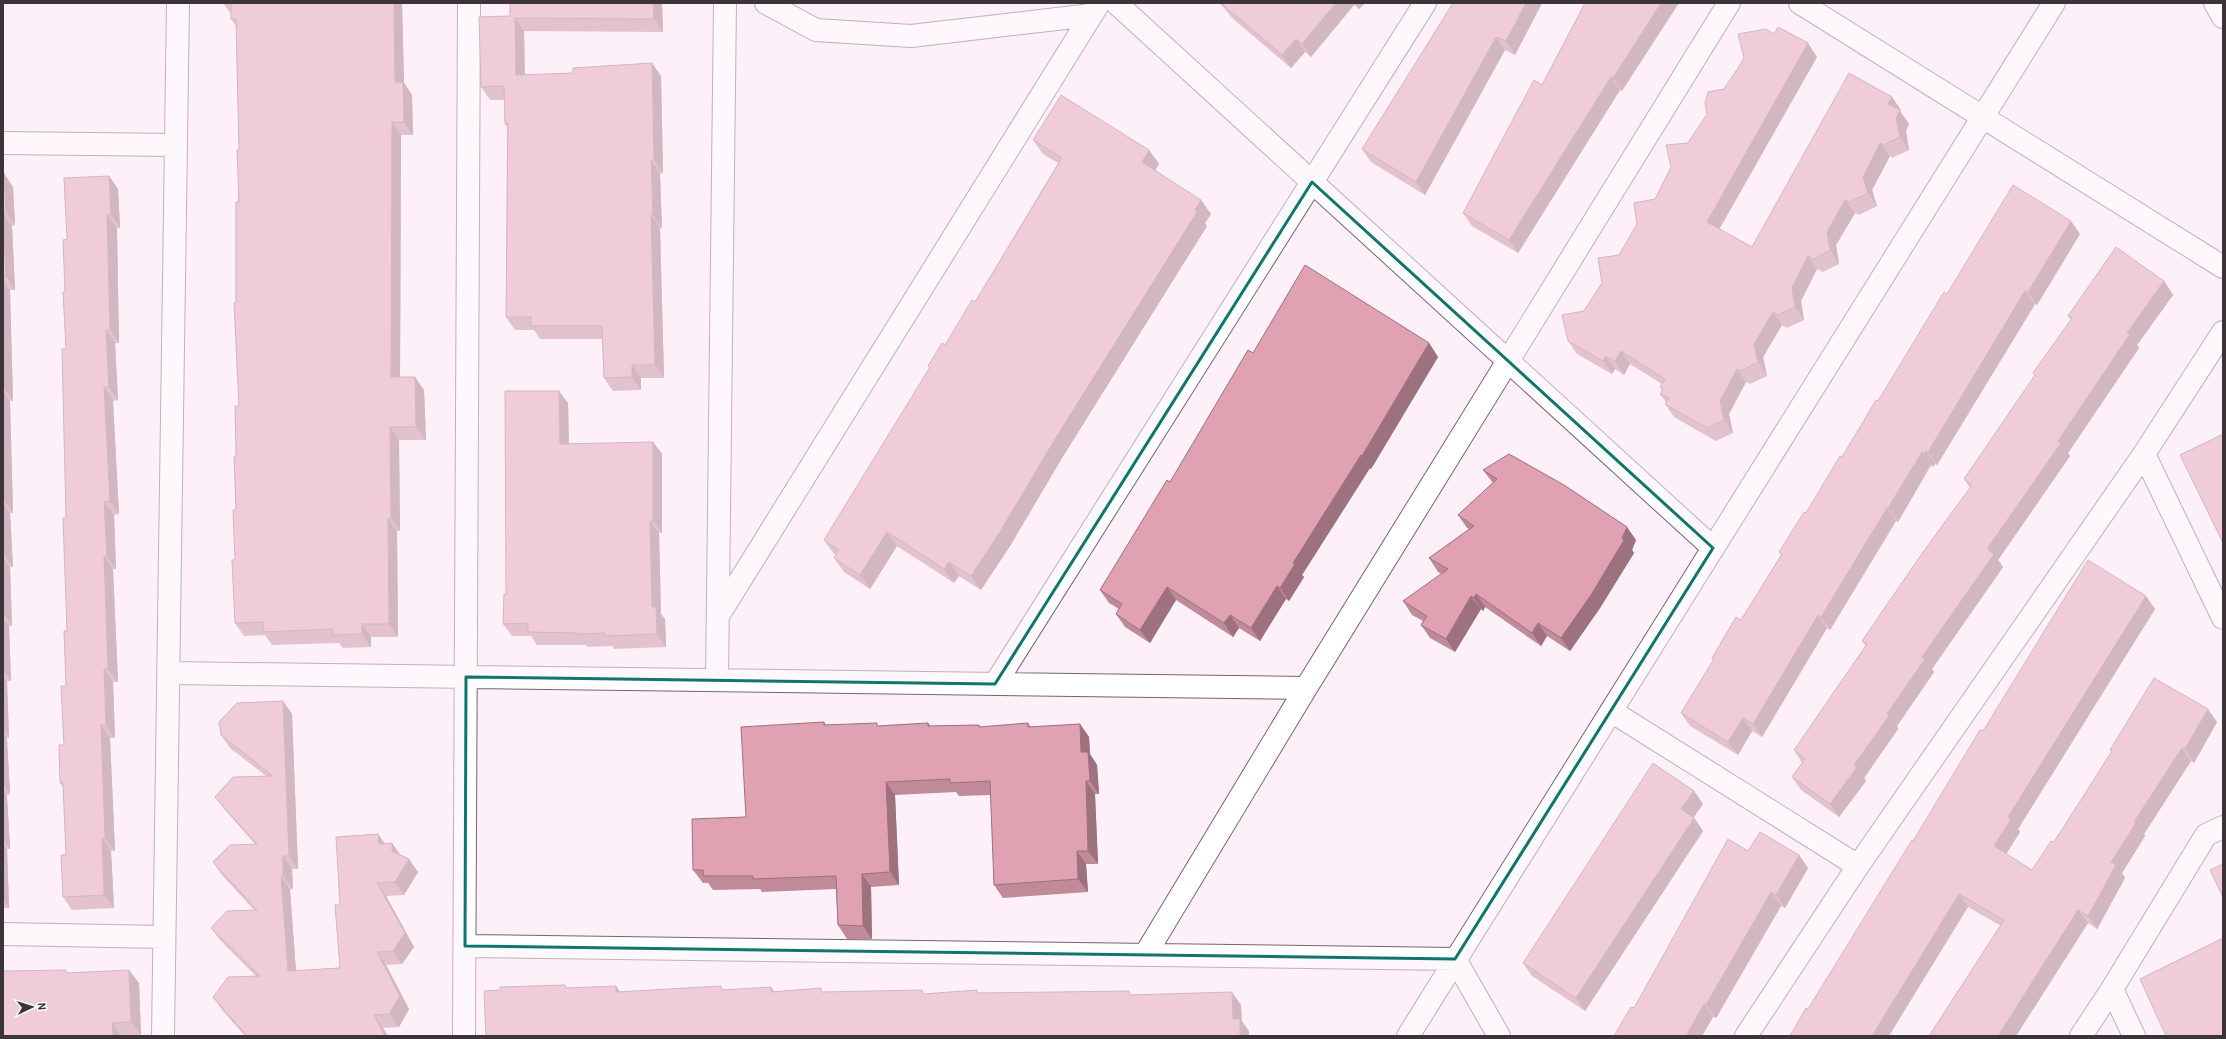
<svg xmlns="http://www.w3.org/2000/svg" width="2226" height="1039" font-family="Barlow,sans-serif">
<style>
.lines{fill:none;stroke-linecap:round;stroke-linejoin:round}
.minor-casing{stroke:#77636f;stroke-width:24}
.minor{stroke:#fff;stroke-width:22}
.wall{fill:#c18a99}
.shaded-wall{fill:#9d717d}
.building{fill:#e0a1b2;stroke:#9d717d}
.marked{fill:none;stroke:#0f766e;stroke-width:3;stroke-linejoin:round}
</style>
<rect width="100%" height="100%" fill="#fef0f8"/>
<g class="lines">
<g class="minor-casing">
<path id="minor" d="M766,3L816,30L911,36L1091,15
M1116,3L1713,548
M1800,3L2223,267
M2215,3L2223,17
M3,143L176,145
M2144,454L2223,618
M718,616L1099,3
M169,673L1306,688
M717,680L725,3
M995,684L1425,3
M1611,711L1858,866
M3,934L164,937
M465,946L1455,959L1499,1036
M1145,955L1306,688L1729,3
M2112,989L2134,1036
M163,1036L178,3
M464,1036L469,3
M1408,1036L2054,3
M1746,1036L1858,866L2144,454L2223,332
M2081,1036L2112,989L2206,835L2223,827"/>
</g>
<use href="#minor" class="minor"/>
</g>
<path class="wall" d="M223,3H402L404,83L412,95L413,135H401L400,377L424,390L426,440H399L400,531H397L398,637H371V647L343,648L339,643L272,645L265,635L244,636L235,623V560L236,457L239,406L236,303L239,150L236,26L231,19V13H230Z
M510,3H662L663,32L524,31L525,75L661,76L663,173L660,174L662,228H660L664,378H641V390L613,391L604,378L602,339H540L534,330H515L506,317L507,127L505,124L504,100H490L481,87L510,16Z
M1219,3H1365L1359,9L1354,5L1311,57L1305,52L1291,68L1232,18L1225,9Z
M1453,3H1542L1515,55L1505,50L1425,195L1371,162L1362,149Z
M1585,3L1622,91L1620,90L1518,253L1472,226L1463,213L1542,85Z
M1817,57L1719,229L1752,247L1901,110L1900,111L1909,124L1906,131L1909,150L1892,158L1890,156L1872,190L1877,206L1859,215L1855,213L1836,245L1839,264L1823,272L1817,269L1801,301L1804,320L1787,328L1782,325L1763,357L1767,376L1750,384L1746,382L1729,414L1733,433L1716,441L1674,417L1665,404L1666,402L1660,394L1662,390L1660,387L1662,384L1630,364L1624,375L1615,369L1612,374L1577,354L1568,341L1584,311L1619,255L1655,199L1688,143L1724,89Z
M1033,140L1149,150L1159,164L1155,171L1211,214L1205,223L1207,226L1062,458L1010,546L981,590L959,576L954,583L897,546L870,589L844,572L834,558L836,555L834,554L824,540L930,368L928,366L945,345L975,302L1058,163L1043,154Z
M3,174L13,187L15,225L12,226L15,290H10L13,401H10L13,513H10L13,567H10L12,626H9L11,681H7L9,738H7L10,794L7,795L10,849H7L9,908H3Z
M109,176L118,189L120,228H117L119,343H115L118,400L113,401L119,514L114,515L116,569H113L118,682H113L115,738H110L115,851H111L114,908L72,910L63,897L66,855L63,787L60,783L64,745L66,686L67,631L66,518L67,239Z
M2080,234L2037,305L2035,304L1937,465L1935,464L1933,467L1931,465L1898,522L1896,521L1830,630L1827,628L1762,737L1752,731L1738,755L1690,726L1681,713L1713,660L1712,658L1741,620L1781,555L1779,552L1806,513L1947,294Z
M2164,281L2173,295L2137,345L2139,348L2068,453L2070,456L1998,560L2003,567L1932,669L1934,672L1897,726L1898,729L1864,778L1866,781L1839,817L1801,790L1792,777L1802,763L1794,750L1866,646L1862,641L1970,488L1964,479L2035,376L2033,373L2071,320L2068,316Z
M1429,343L1438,357L1371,469L1370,468L1302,575L1304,577L1289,601L1286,599L1260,641L1239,628L1233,637L1176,600L1150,643L1125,627L1116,614L1119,609L1109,603L1100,590L1170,482L1253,353Z
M568,403L569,444L653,442L662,454V533H659L661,614L665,619L666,647L614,649L612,646L587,647L586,645H537L531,636H512L503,624L506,594Z
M1483,470L1636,540L1632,550L1634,553L1600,608L1570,651L1547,636L1541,646L1485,607L1483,611L1481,609L1455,652L1430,638L1421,625L1423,621L1412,615L1403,601L1442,574L1438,572L1429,558L1469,529L1467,528L1458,515L1493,483Z
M2155,609L2018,829L2020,832L2006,854L2032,870L2054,842L2112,752L2110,750L2217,722L2194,763L2191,761L2144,834L2145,836L2122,873L2125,878L2097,929L2088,923L2016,1036H1929L2001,926L1968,907L1808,1009L1913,841L1983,731Z
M283,701L292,714L298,869H292L293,889L290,890L296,971L340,968V905L378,834L384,843L400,855L418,872L404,895L386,896L414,947L402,964L386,965L409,1009L399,1027L383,1028L388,1036H245L222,1010L213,997L256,976L221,941L211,928L254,910L222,875L213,862L255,844L225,810L215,797L266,776L230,748L221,735Z
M824,722L826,725L878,726L928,723L931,726L979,725L980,727L1028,723L1031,727L1080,724L1089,737L1090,754L1097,765L1099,794H1095L1098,864H1086L1088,892L1003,898L994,885L991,795L959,796L956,792L895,795L899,885L871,887L872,939H847L838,925L836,889L762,892L760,889L713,890L708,883H703L693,870L746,817Z
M1694,791L1703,804L1694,817L1703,831L1585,1011L1532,976L1523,963Z
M1748,851L1799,855L1808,868L1785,908L1781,906L1716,1018L1713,1017L1702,1036H1614Z
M68,973L139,983L141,1035L121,1036Z"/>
<path class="shaded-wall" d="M394,3H402L404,83L412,95L413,135L404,122L395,82Z
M653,3H662L663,32L654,19Z
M1336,3H1353L1354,5L1311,57L1302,44Z
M1355,3H1365L1359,9Z
M1526,3H1542L1515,55L1506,41Z
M1661,3H1679L1622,91L1613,78Z
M515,18L524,31L525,88L516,75Z
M1496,37L1505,50L1425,195L1416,182Z
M1296,39L1305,52L1291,68L1282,55Z
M1808,43L1817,57L1716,235L1707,222Z
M652,63L661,76L663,173L654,160Z
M1611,77L1620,90L1518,253L1509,240Z
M1892,97L1901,110L1900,111L1909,124L1906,131L1909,150L1900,137L1888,104Z
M392,122L401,135L400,390L391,377Z
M1880,143L1890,156L1872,190L1877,206L1868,193L1863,177Z
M1149,150L1159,164L1151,176L1142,162Z
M651,160L660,174L662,228L653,215Z
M4,173L13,187L15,225L6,212Z
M109,176L118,189L120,228L111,214Z
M1201,200L1211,214L1205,223L1207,226L1062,458L1010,546L981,590L971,576L1052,444Z
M1845,200L1855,213L1836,245L1839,264L1830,250L1827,232Z
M3,213L12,226L15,290L6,276Z
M107,215L117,228L119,343L110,330Z
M651,215L660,228L664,378L655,365Z
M2071,221L2080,234L2037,305L2028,292Z
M1808,256L1817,269L1801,301L1804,320L1795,307L1792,288Z
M3,280L10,290L13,401L4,388L3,361Z
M2164,281L2173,295L2137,345L2139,348L2068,453L2070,456L1998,560L2003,567L1932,669L1934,672L1897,726L1898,729L1864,778L1866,781L1839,817L1830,804L1854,765L1887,714L1987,549L2058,441L2127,333Z
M2025,291L2035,304L1937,465L1928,452Z
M1773,312L1782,325L1763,357L1767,376L1758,362L1754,344Z
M106,330L115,343L118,400L109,387Z
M1429,343L1438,357L1371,469L1362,456Z
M1621,351L1630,364L1624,375L1615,362Z
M1606,356L1615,369L1612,374L1603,361Z
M632,365L641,378V390L632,377Z
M1737,369L1746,382L1729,414L1733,433L1724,420L1720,401Z
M415,377L424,390L426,440L416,427Z
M104,387L113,401L119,514L110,501Z
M3,391L10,401L13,513L4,500L3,463Z
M559,391L568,403L569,457L560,444Z
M390,427L399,440L400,531L391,518Z
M653,442L662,454V533L653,521Z
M1926,451L1935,464L1933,467L1924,454Z
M1922,452L1931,465L1898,522L1888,508Z
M1361,455L1370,468L1302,575L1304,577L1289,601L1280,588L1293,563Z
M104,502L114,515L116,569L107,556Z
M3,503L10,513L13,567L3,554Z
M1887,508L1896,521L1830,630L1821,617Z
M388,518L397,531L398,637L389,624Z
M650,521L659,533L661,614L665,619L666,647L657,634L652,607Z
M1627,527L1636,540L1632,550L1634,553L1600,608L1570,651L1561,638L1622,538Z
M887,532L897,546L870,589L860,575Z
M104,556L113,569L118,682L108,669Z
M3,558L10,567L12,626L3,613Z
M949,562L959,576L954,583L944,569Z
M1277,586L1286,599L1260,641L1251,628Z
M1167,587L1176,600L1150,643L1140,630Z
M1476,594L1485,607L1483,611L1474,598Z
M1471,596L1481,609L1455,652L1446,639Z
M2146,596L2155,609L2018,829L2020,832L2003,859L1994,846L2008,817Z
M1230,615L1239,628L1233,637L1224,623Z
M1818,615L1827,628L1762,737L1753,724Z
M3,618L9,626L11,681L3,670Z
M1538,623L1547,636L1541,646L1532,633Z
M362,624L371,637V647L362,634Z
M104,669L113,682L115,738L106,725Z
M3,676L7,681L9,738L3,729Z
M283,701L292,714L298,869L289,856Z
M2208,709L2217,722L2194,763L2185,749Z
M1743,718L1752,731L1738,755L1728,742Z
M1080,724L1089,737L1090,754L1097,765L1099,794L1090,781L1081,752Z
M101,725L110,738L115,851L105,838Z
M3,731L7,738L10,794L3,785Z
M2182,748L2191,761L2144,834L2145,836L2122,873L2125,878L2097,929L2088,916L2111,862L2134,822Z
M1086,781L1095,794L1098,864L1088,851Z
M886,782L895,795L899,885L890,872Z
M3,788L7,795L10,849L3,839Z
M1694,791L1703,804L1690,822L1681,809Z
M1694,818L1703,831L1585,1011L1576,998Z
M378,834L387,847L379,844Z
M102,838L111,851L114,908L104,895Z
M3,842L7,849L9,908L3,899Z
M392,843L401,856L392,851Z
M1077,851L1086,864L1088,892L1078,879Z
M1799,855L1808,868L1785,908L1776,895Z
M283,856L292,869L293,889L283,876Z
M409,859L418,872L404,895L395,882Z
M862,874L871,887L872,939L863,926Z
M281,876L290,890L297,984L288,971Z
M377,883L386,896L414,947L402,964L393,951Z
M1771,892L1781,906L1716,1018L1706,1005Z
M1959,894L1968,907L1889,1036H1872Z
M2078,910L2088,923L2016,1036H1998Z
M377,952L386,965L409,1009L399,1027L389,1014Z
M129,970L139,983L141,1035L131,1022Z
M616,986L625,999L616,992Z
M771,987L780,1000L771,992Z
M1232,992L1241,1005L1242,1021L1249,1031V1036H1240L1233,1019Z
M1704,1004L1713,1017L1702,1036H1686Z
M374,1015L383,1028L388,1036H385Z
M112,1023L121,1036H113Z"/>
<path class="building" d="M231,3H394L395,82H403L404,122H392L391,377H415L416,427H390L391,518H388L389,624H362V634L333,635V629L263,632V622L235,623L232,560H235L233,510L236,509L234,457H236V450L235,406H239L234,303H236V202H239L237,150H239L236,19H231Z
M510,3H653L654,19L515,18L516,75L573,73V68L652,63L654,160H651L653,215H651L655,365H632V377L604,378L602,326H531V317H506L508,123L505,124L504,86L481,87L479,17L510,16Z
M1224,3H1336L1302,44L1296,39L1282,55L1223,5Z
M1453,3H1526L1506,41L1496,37L1416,182L1362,149Z
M1585,3H1661L1613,78L1611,77L1509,240L1463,213L1534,80L1542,85Z
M1778,27L1808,43L1707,222L1752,247L1849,73L1892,97L1888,104L1900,110L1896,118L1900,137L1883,145L1880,143L1863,177L1868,193L1850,202L1845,200L1827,232L1830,250L1814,259L1808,256L1792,288L1795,307L1778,315L1773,312L1754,344L1758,362L1741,371L1737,369L1720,401L1724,420L1707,428L1665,404L1669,398L1660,394L1663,389L1660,387L1665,379L1621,351L1615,362L1606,356L1603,361L1568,341L1562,315L1584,311L1602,283L1598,258L1619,255L1637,224L1634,203L1655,199L1671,167L1666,145L1688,143L1707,114L1705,103L1708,92L1724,89L1738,68L1744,58L1738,34L1766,29L1774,34Z
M1061,95L1149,150L1142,162L1201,200L1195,210L1197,212L1052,444L1000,532L971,576L949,562L944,569L887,532L860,575L834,558L839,550L824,540L930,367L928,366L942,343L945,345L972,300L975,302L1062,158L1033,140Z
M4,173L6,212H3V174Z
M109,176L111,214L107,215L110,330H106L109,387H104L110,501L104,502L107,556H104L108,669H104L106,725H101L105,838H102L104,895L63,897L61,855H66L63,783H60L59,745H64L61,686H66L64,631H67L63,518H66L62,349H66L63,292H65L63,240L67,239L64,178Z
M2013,185L2071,221L2028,292L2025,291L1928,452L1926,451L1924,454L1922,452L1888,508H1887L1821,617L1818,615L1753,724L1743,718L1728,742L1681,713L1714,659L1712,658L1736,617L1741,620L1782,554L1779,552L1804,512L1806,513L1840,456L1842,457L1876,400L1878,401L1944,292L1947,294Z
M3,218L6,276H3Z
M2116,247L2164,281L2127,333L2130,334L2058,441L2061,443L1987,549L1994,554L1922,657L1925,659L1887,714L1889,716L1854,765L1857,767L1830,804L1792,777L1805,759L1794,750L1867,644L1862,641L1923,552L1972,485L1964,479L2035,375L2033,373L2072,318L2068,316Z
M1305,265L1429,343L1362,456L1361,455L1293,563L1295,564L1280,588L1277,586L1251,628L1230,615L1224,623L1167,587L1140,630L1116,614L1122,604L1100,590L1167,480L1170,482L1248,350L1253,353Z
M3,361L4,388H3Z
M505,391H559L560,444L653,442V521H650L652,607H656L657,634L605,636V633L579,634L578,633L528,632V623L503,624L504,594H506Z
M2223,434V543L2180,455Z
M1509,454L1564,485L1627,527L1622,538L1624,540L1591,595L1561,638L1538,623L1532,633L1476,594L1474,598L1471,596L1446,639L1421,625L1427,616L1403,601L1448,569L1429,558L1474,526L1458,515L1497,479L1483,470Z
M3,463L4,500H3Z
M2088,560L2146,596L2008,817L2011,819L1994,846L2032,870L2051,841L2054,842L2112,751L2110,750L2154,678L2208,709L2185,749L2182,748L2134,822L2136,823L2111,862L2116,865L2088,916L2078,910L1998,1036H1929L2004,920L1959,894L1872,1036H1790L1806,1008L1808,1009L1912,840L1913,841L1980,730L1983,731Z
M283,701L289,856H283V876H281L288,971L340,968L335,905H340L336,837L378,834L379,844L392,843V851L409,859L395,882L377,883L405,933L393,951L377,952L400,996L389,1014L374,1015L385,1036H247L213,997L228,977L260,976L211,928L227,911L257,910L213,862L230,845L257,844L215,797L233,777L273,776L221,735L219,722L237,703Z
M824,722V725L877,723V726L928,723V726L979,725V727L1028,723V727L1080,724L1081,752H1088L1090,781H1086L1088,851H1077L1078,879L994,885L990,781L950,783V779L886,782L890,872L862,874L863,926L838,925L836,876L753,879V876H704L703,870H693L692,819L746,817L741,727Z
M1653,763L1694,791L1681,809L1694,818L1576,998L1523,963Z
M1760,832L1799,855L1776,895L1771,892L1706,1005L1704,1004L1686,1036H1614L1631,1007L1634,1008L1728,839L1748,851Z
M2223,864V897L2210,870Z
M2223,938V1036H2166L2140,979Z
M66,970V973L129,970L131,1022L112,1023L113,1036H3V971Z
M565,985L566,988L616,986V992L721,986L722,990L771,987V992L821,988V992L922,990L923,994L977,990V993L1129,991L1130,995L1232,992L1233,1019L1240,1018V1036H486L484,991L500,990V987Z"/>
<path d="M0 0H2226V1039H0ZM1312,182L1713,548L1455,959L465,946L466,677L995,684Z" fill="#fef0f8" fill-opacity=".55" fill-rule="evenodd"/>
<path class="marked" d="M1312,182L1713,548L1455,959L465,946L466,677L995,684Z"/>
<rect width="2226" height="1039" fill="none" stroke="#3d343a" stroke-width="8"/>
<g transform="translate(32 1007) rotate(86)" stroke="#ffffff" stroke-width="3" paint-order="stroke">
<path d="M0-3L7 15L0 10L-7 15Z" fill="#3d343a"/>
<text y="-6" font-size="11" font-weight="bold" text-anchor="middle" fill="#3d343a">N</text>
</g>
</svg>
